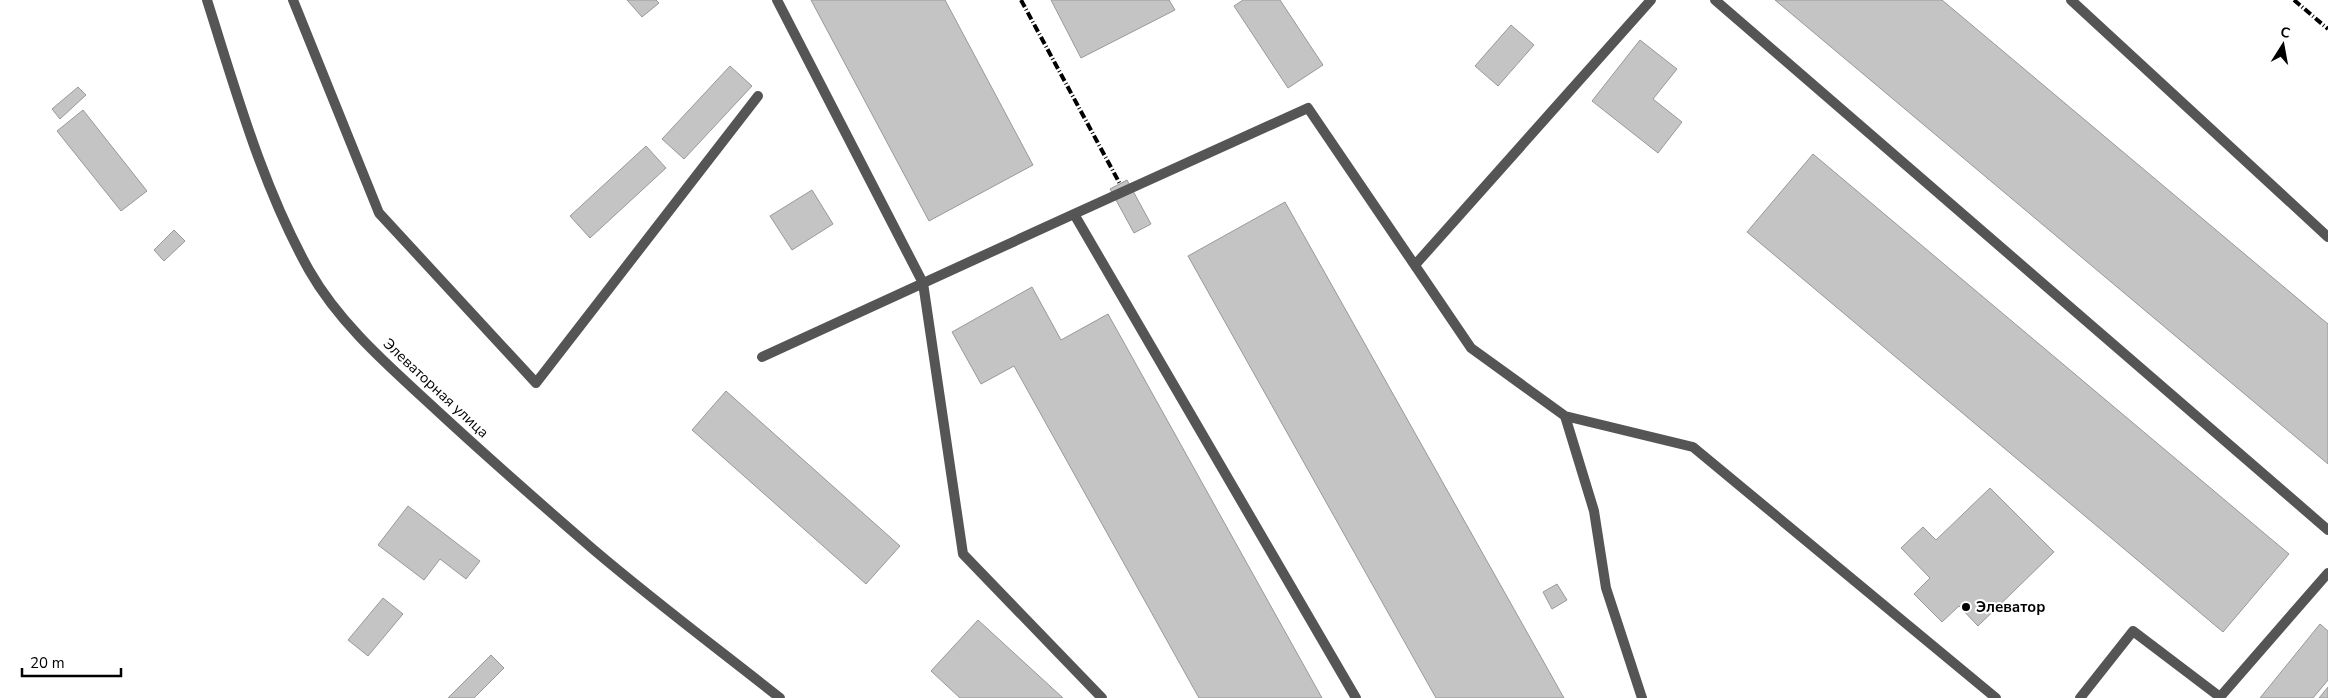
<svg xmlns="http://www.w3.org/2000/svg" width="2328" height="698" font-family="'Nunito Sans',sans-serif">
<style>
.building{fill:#c4c4c4;stroke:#999}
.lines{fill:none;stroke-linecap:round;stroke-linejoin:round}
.service{stroke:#555;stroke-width:10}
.tertiary{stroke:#555;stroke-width:10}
.rail{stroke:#000;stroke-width:4;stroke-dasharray:8 2.5 1 2.5;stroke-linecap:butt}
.poi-dot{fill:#000;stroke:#fff;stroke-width:2}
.labels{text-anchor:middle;stroke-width:4;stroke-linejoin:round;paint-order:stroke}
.street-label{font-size:15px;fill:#000;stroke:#fff}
.poi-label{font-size:15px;font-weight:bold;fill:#000;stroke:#fff;text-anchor:start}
</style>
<rect width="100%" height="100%" fill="#fff"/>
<path class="building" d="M627,0H656L659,3L642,17Z
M811,0H945L1033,165L929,221Z
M1051,0H1169L1175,10L1081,58Z
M1243,0H1280L1323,65L1288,88L1234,6Z
M1775,0H1942L2328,324V464Z
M1511,25L1534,45L1498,86L1475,66Z
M1640,40L1677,69L1653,99L1682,122L1658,153L1592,101Z
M730,66L752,86L684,159L662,139Z
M78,87L86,95L60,119L52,109Z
M83,110L147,191L121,211L57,131Z
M646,146L666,168L590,238L570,216Z
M1813,154L2289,554L2223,632L1747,232Z
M1127,180L1151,224L1134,233L1110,189Z
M812,190L833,224L792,250L770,216Z
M1285,202L1564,698H1436L1188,256Z
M174,230L185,241L164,261L154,250Z
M1032,287L1061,340L1108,314L1322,698H1199L1014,366L981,384L952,332Z
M726,391L900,546L866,584L692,430Z
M1990,488L2054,552L1978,626L1959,606L1942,622L1914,594L1930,578L1901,548L1923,527L1936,540Z
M408,506L480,561L466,579L440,559L424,580L378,545Z
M1557,584L1567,600L1552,609L1543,592Z
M383,598L403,614L368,656L348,640Z
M978,620L1063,698H960L931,671Z
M2320,624L2328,631V680L2313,698H2260Z
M491,655L504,668L474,698H448Z
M2328,687V698H2319Z"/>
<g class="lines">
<path class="service" d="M293,0L379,213L536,383L758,96
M777,0L923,283L963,554L1102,698
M1715,0L2328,530
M2071,0L2328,237
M1415,265L1651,0
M762,357L1074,214
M1565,416L1594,511L1606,588L1642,698
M1356,698L1074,214L1308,108L1471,348L1565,416L1693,447L1996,698
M2080,698L2133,631L2220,697L2328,573"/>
<path class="tertiary" d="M207,0C236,91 262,186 309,270C342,328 396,372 444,417C493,462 543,506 594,550C654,601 718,649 780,698"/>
<path class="rail" d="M1021,0L1120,184
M2294,0L2328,29"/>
</g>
<circle class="poi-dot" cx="1966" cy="607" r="5"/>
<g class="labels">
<g class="street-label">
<text transform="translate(436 388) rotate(43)" y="5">Элеваторная улица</text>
</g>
<g class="poi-label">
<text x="1976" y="612">Элеватор</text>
</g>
</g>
<g transform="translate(2283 45) rotate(11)" stroke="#ffffff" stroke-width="4" paint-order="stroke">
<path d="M0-4L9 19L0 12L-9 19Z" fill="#000000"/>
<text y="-8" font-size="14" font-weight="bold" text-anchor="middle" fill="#000000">С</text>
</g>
<path d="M22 668v8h99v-8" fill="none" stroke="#000000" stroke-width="2.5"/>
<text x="30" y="668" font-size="15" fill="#000000" stroke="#ffffff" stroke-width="4" paint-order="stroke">20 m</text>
</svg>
